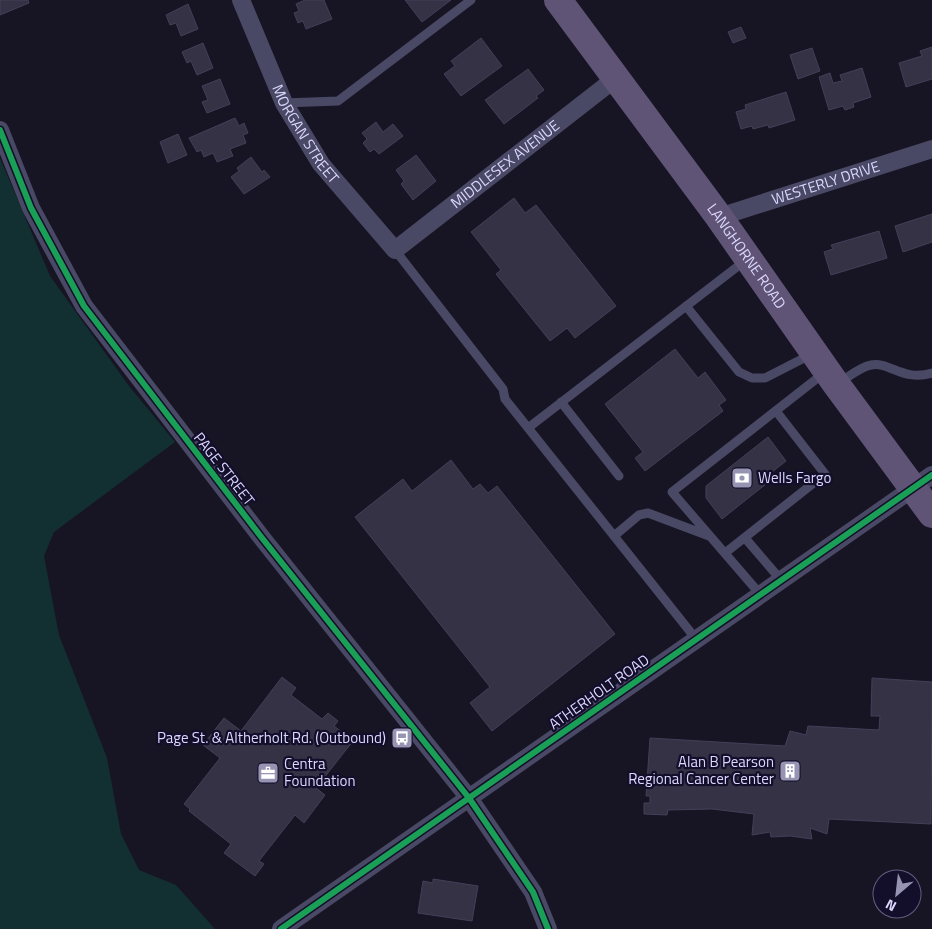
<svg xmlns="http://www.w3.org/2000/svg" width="932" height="929" font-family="'Titillium Web',sans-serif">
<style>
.green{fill:#123031}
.building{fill:#363246;stroke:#443f58}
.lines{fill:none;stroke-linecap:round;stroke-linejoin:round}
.lane{stroke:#4a4965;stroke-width:9}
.street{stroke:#4a4965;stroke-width:18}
.primary{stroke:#5f5475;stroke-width:28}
.cycleway-casing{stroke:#130e2a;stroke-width:9}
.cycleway{stroke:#1a9f57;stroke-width:6}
.labels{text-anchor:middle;stroke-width:4.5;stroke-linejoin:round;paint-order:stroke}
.street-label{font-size:15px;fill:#dcd7ff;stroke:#130e2a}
.poi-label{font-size:15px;fill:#dcd7ff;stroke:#130e2a;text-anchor:start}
</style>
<rect width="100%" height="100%" fill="#171424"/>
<path class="green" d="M0,158L50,276L129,386L175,442L54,532L44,556L59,635L107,758L121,834L139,870L176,885L215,929H0Z"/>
<path class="building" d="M0,0H28L29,3L0,15Z
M305,0H324L332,19L306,29L303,21L298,23L294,13L299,11L296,4Z
M405,0H451L422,22Z
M188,4L198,29L181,36L176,23L170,25L166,15Z
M741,27L746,38L733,43L728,32Z
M481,38L502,66L461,96L444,74L455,66L451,61Z
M203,43L213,68L197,75L191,61L187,63L182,52Z
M932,47V79L906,87L899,63L922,56L920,51Z
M812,48L820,71L798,79L790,55Z
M862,68L871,97L853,103L854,107L845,110L843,106L829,110L819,77L830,73L833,83L842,81L840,75Z
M528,69L544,90L536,96L538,98L504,124L485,100Z
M220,79L230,104L207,113L202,102L208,100L202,86Z
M786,92L795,120L769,128L768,125L753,129L752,126L741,129L736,112L746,109L745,105Z
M235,118L239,126L244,123L248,133L243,135L246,143L230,149L233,156L217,162L213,153L204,157L201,150L197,152L189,138Z
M376,122L383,132L393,124L403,136L379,154L374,149L370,152L363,143L367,139L362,133Z
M178,134L187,155L168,163L160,142Z
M416,155L436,181L413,200L401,184L404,181L396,170Z
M251,157L262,172L264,170L270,177L244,194L231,177L239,171L237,168Z
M514,198L525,213L536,205L616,306L575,338L567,328L550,341L496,274L501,270L471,232Z
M932,214V242L903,252L895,226Z
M879,231L887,258L831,275L824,252L833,249L831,245Z
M675,349L698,378L705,372L726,400L719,405L723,411L645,471L635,458L643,452L605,404Z
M768,437L786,461L767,476L771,480L722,519L706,498V486Z
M451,460L473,489L480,484L488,493L497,486L615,634L492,731L470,703L490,687L355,517L403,479L412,491Z
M282,677L296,688L291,695L322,719L328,713L338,721L334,726L353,741L316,788L325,795L304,823L295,815L259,861L264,864L255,876L224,853L231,844L189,811L190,809L184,804L220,758L203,745L224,718L241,731Z
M872,678L932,682L931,824L829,819L827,834L810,828L812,839L790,836L771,837L770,832L752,835L754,814L712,809L668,810L667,815L644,814V803H650V796H646L650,738L785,746L790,731L806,735L808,726L879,730L880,716H871Z
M433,879L478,886L472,921L418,913L423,881L433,883Z"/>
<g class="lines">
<path class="lane" d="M284,103L338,101L471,0
M395,250L503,389L505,399L696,639
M686,306L739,372L752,378H765L812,354
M839,383C848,377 860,367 871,365C889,361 903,382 932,373
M561,402L619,476
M528,428L746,260
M614,536L639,515L648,513L709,536
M745,538L781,580
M725,553L825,474L776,411
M760,594L672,492L824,373"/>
<g class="street">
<path id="s1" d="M241,0L284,103L321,164L395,250L616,78"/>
<path d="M0,130L31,208L84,306L262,538L469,798L533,892L548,929"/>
<path id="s2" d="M719,217L932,149"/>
<path d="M281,929L932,475"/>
</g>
<path class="primary" id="s3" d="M558,0L719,217L836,384L932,514"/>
<g class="cycleway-casing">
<path id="cycleway" d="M0,130L31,208L84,306L262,538L469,798L533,892L548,929
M281,929L932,475"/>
</g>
<use href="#cycleway" class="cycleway"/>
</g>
<defs>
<g id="bank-square" transform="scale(1.125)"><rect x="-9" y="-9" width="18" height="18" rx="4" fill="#9793b2" stroke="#130e2a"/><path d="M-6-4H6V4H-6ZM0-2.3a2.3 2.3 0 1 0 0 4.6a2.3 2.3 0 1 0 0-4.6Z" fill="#fff"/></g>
<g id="bus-square" transform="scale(1.125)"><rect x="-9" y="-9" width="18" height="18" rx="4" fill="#9793b2" stroke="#130e2a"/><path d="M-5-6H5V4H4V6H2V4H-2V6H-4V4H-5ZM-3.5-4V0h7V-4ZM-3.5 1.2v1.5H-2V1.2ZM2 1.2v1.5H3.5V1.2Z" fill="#fff"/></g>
<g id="building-square" transform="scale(1.125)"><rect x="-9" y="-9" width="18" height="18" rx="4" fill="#9793b2" stroke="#130e2a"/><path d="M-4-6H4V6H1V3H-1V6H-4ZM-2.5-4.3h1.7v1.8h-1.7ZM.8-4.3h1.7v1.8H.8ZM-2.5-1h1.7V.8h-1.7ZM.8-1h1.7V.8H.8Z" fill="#fff"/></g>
<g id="office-square" transform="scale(1.125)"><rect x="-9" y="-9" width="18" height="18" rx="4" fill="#9793b2" stroke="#130e2a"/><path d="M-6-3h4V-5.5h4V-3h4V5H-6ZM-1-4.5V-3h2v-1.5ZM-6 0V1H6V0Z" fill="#fff"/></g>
</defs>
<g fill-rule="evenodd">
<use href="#bank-square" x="742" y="478"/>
<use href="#bus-square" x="402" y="738"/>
<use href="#building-square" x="790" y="771"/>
<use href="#office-square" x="268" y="773"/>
</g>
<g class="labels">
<g class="street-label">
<text dy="5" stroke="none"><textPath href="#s1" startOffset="149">MORGAN STREET</textPath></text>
<text dy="5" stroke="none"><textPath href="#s1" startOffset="436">MIDDLESEX AVENUE</textPath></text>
<text dy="5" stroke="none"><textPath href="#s2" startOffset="112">WESTERLY DRIVE</textPath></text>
<text dy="5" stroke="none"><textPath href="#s3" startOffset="318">LANGHORNE ROAD</textPath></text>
<text transform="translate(224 469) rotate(52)" y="5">PAGE STREET</text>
<text transform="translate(599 692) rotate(-35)" y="5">ATHERHOLT ROAD</text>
</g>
<g class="poi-label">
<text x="758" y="483">Wells Fargo</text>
<text x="386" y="743" text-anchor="end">Page St. &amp; Altherholt Rd. (Outbound)</text>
<text x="774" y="767" text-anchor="end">Alan B Pearson<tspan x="774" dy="17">Regional Cancer Center</tspan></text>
<text x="284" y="769">Centra<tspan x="284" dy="17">Foundation</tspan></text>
</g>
</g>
<g transform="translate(897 894) rotate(208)"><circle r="24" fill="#130e2a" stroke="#635e7f"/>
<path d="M0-4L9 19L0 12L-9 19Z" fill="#9793b2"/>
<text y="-8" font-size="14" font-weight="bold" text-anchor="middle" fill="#dcd7ff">N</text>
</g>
</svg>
